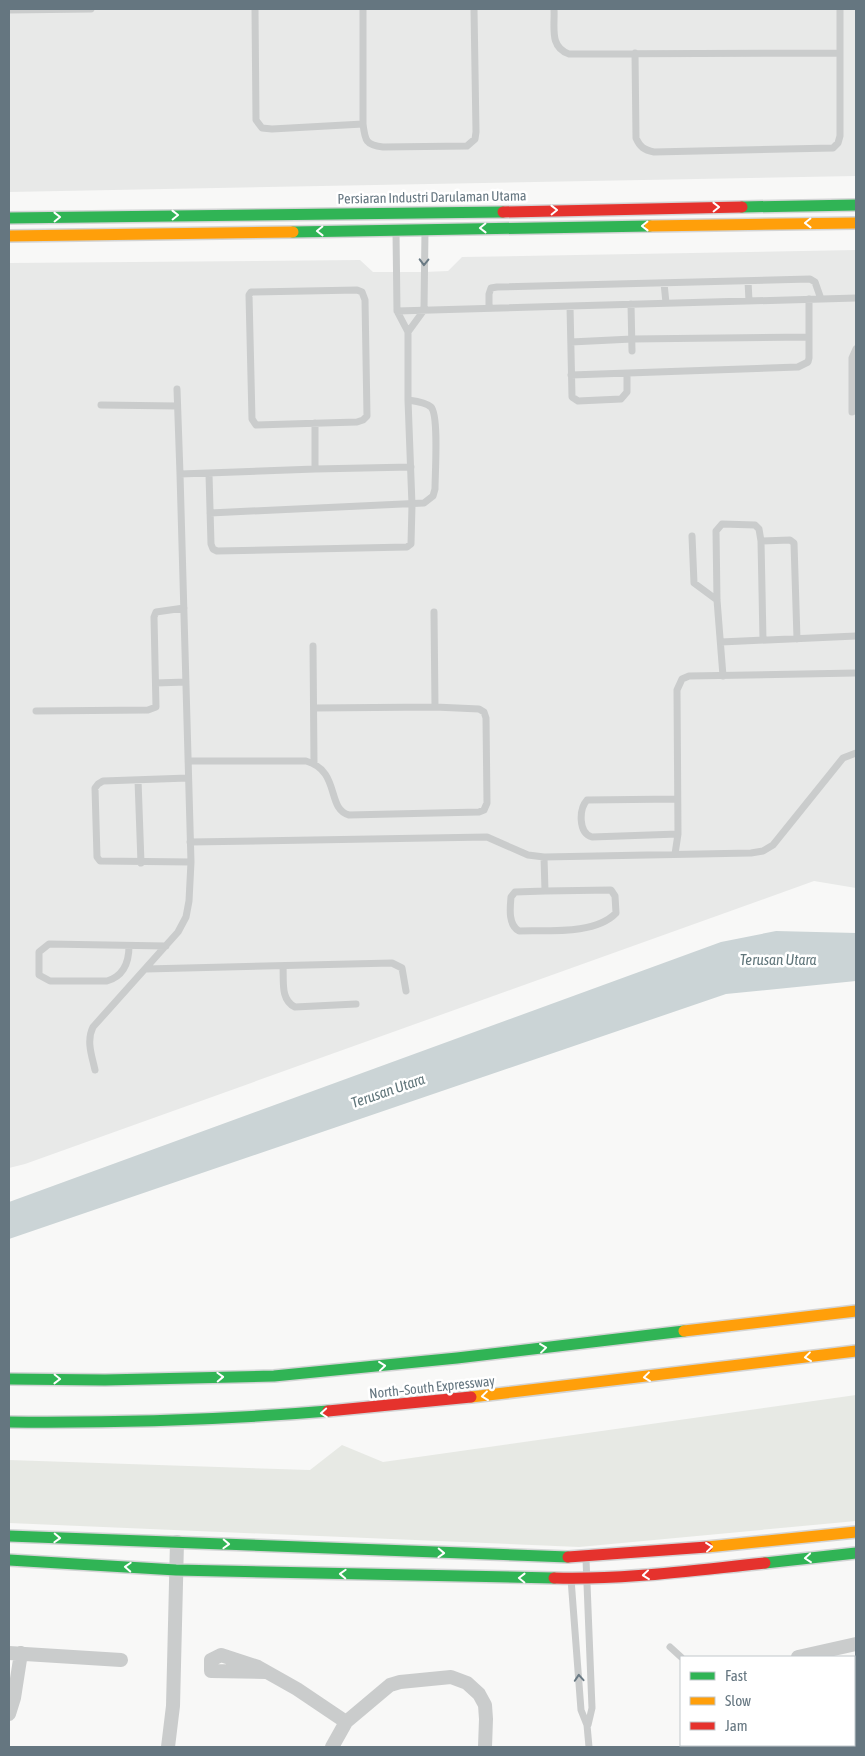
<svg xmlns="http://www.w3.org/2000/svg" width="865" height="1756" font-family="'Asap Condensed',sans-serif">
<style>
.built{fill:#e8e9e8}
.green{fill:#e7e9e4}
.water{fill:#cbd4d6}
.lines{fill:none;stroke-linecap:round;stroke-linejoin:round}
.fast-casing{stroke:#d3d4d5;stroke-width:14}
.slow-casing{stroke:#d3d4d5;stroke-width:14}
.jam-casing{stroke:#d3d4d5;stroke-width:14}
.lane{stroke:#cacccc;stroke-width:7}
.street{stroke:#cacccc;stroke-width:14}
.fast{stroke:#30b455;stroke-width:11}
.slow{stroke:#ff9f0a;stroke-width:11}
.jam{stroke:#e5322d;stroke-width:11}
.oneway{stroke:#fff}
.oneway2{stroke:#6a7a84}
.labels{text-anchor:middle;stroke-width:5;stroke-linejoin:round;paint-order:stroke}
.street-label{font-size:14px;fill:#657680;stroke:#fff}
.water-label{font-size:15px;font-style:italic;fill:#60757a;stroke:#fff}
</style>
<rect width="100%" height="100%" fill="#f8f8f7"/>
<path class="built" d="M9,9H856V176L9,192Z
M856,250V888L814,881L25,1164L9,1168V263L360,260L373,272H424L448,271L462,257Z"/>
<path class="green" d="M856,1395V1521L579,1547L9,1523V1460L310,1470L342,1445L383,1462Z"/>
<path class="water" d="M776,931L856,933V981L726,994L9,1239V1202L721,942Z"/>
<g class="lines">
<g class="fast-casing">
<path id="fast" d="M742,207L856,205
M9,218L503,212
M293,232L650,226
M9,1379L105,1380L274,1376L457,1358L684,1331
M9,1422C116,1423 222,1420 328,1411
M9,1536L568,1557
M9,1560L176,1570L554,1578
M765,1563L856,1553"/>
</g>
<g class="slow-casing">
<path id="slow" d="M650,226L856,223
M9,236L293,232
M684,1331L856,1311
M471,1397L856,1351
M707,1547L856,1532"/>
</g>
<g class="jam-casing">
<path id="jam" d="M503,212L742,207
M328,1411L471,1397
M568,1557L707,1547
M554,1578C625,1580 695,1570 765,1563"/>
</g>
<path class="lane" d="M255,9L256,120L262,128L272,129L363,124
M363,9V124C365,141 366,145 383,147L467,146L475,139L476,132L474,9
M554,9C555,27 549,47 569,54L840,53
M9,10L91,9
M635,53L636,138C640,147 644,150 654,152L833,148L838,143L840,136V9
M748,281L749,301
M664,283L666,303
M357,290L362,292L365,300L367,416L363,420L357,422L256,425L252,419L249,295L251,292Z
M631,304L632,351
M570,306L572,397L578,401L621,399L627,392V374
M489,308V294L491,288L497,287L810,279L815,282L821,299
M397,311L856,298
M408,332L424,310L425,231
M571,342L632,339L809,337
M571,375L798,367L808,362L809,358V299
M177,389L180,474
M101,405L177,406
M852,412V358L856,349
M315,423V469
M209,474L211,544L213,549L217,551L407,547L411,544L412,505L408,400V332L397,311L396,232
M210,513L424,503L433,496L435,489C435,474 439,415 431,407C425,402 415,401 408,400
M692,536L694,583L717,600
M761,541L790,540L794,543L797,639
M434,612L435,707
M721,642L856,636
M313,646L314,763
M723,676L717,600L716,531L722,524L755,525L759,529L761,541L763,640
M156,683L186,682
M36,711L148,710L156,707L154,617L156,612L184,608
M188,761H306C341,771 326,809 349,815L479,812L484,810L487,803L486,718L484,712L479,709L435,707L314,708
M188,778L103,781L98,784L95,788L97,857L100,861L191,862
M138,780L141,863
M677,799L587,800C579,809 578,833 592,837L678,834
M190,842L487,837L528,855L544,857L751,853L763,851L773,845L843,758L856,753
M675,854L678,834L677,690L682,679L689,676L856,673
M544,857L545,891L611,890L615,896L616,913C595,935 547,930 519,931C508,925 510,908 511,897L515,892L545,891
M129,946C129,962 124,976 107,981H50L39,975V952L49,944L166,946
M283,966C284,980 280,1000 295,1007L356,1004
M146,969L392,963L402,968L406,991
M95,1070C92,1056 86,1041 93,1027L178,932L186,917L189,901L191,862L180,474L315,469L411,467
M586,1559L592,1708L588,1725
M571,1579L581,1710L587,1725L589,1747
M670,1647L681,1657"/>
<path class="street" d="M9,1653L121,1660
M798,1657L856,1644
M266,1672L211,1671V1660L221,1655L258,1667L297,1689L346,1722
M9,1714L14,1698L21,1653
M168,1747L173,1706L177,1542
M332,1747L346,1722L390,1685L400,1682L451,1677L467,1683L479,1694L485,1705L486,1719L485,1747
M688,1747L689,1745"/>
<use href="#fast" class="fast"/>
<use href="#slow" class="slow"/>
<use href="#jam" class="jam"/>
</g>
<defs><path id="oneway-chevron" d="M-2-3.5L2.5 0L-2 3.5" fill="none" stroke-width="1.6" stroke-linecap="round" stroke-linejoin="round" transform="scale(1.25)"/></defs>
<g class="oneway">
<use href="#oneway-chevron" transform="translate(716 207) rotate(-1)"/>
<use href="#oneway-chevron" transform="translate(554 210) rotate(-1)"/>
<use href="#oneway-chevron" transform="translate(175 215) rotate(-1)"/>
<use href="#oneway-chevron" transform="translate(57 217) rotate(-1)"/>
<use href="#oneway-chevron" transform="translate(808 223) rotate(179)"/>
<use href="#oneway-chevron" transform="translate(645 226) rotate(179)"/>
<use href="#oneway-chevron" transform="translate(483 228) rotate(179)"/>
<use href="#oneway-chevron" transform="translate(320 231) rotate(179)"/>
<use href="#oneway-chevron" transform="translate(543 1348) rotate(-7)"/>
<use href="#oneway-chevron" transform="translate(808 1357) rotate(173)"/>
<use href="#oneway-chevron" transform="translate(382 1366) rotate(-6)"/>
<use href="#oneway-chevron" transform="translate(220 1377) rotate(-2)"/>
<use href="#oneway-chevron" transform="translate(647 1377) rotate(173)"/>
<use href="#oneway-chevron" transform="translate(57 1379) rotate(1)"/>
<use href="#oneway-chevron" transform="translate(485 1396) rotate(173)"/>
<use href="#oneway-chevron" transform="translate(324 1413) rotate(176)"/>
<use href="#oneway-chevron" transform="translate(57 1538) rotate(2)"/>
<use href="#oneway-chevron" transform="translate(226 1544) rotate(2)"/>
<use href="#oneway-chevron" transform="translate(709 1547) rotate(-6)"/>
<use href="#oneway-chevron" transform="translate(441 1553) rotate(2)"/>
<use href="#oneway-chevron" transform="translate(808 1558) rotate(175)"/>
<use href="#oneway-chevron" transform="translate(128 1567) rotate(-177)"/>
<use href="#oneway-chevron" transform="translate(343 1574) rotate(-178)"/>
<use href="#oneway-chevron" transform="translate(646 1575) rotate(174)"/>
<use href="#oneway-chevron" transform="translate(522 1578) rotate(-179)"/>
</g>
<g class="oneway2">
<use href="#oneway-chevron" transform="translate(424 262) rotate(91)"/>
<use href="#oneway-chevron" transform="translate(579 1678) rotate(-94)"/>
</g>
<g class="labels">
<g class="street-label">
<text transform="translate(432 197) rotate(-1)" y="5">Persiaran Industri Darulaman Utama</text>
<text transform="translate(432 1387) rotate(-6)" y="5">North–South Expressway</text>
</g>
<g class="water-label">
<text x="778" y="965">Terusan Utara</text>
<text transform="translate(388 1091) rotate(-19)" y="5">Terusan Utara</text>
</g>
</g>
<rect width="865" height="1756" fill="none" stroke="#657680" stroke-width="20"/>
<rect x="680" y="1656" width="175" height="90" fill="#ffffff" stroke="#c1c8cc"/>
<rect x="690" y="1672" width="25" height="8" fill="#30b455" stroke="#c1c8cc"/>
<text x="725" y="1681" font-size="15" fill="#657680">Fast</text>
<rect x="690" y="1697" width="25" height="8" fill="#ff9f0a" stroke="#c1c8cc"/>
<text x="725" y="1706" font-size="15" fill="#657680">Slow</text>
<rect x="690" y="1722" width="25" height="8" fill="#e5322d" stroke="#c1c8cc"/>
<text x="725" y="1731" font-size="15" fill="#657680">Jam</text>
</svg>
